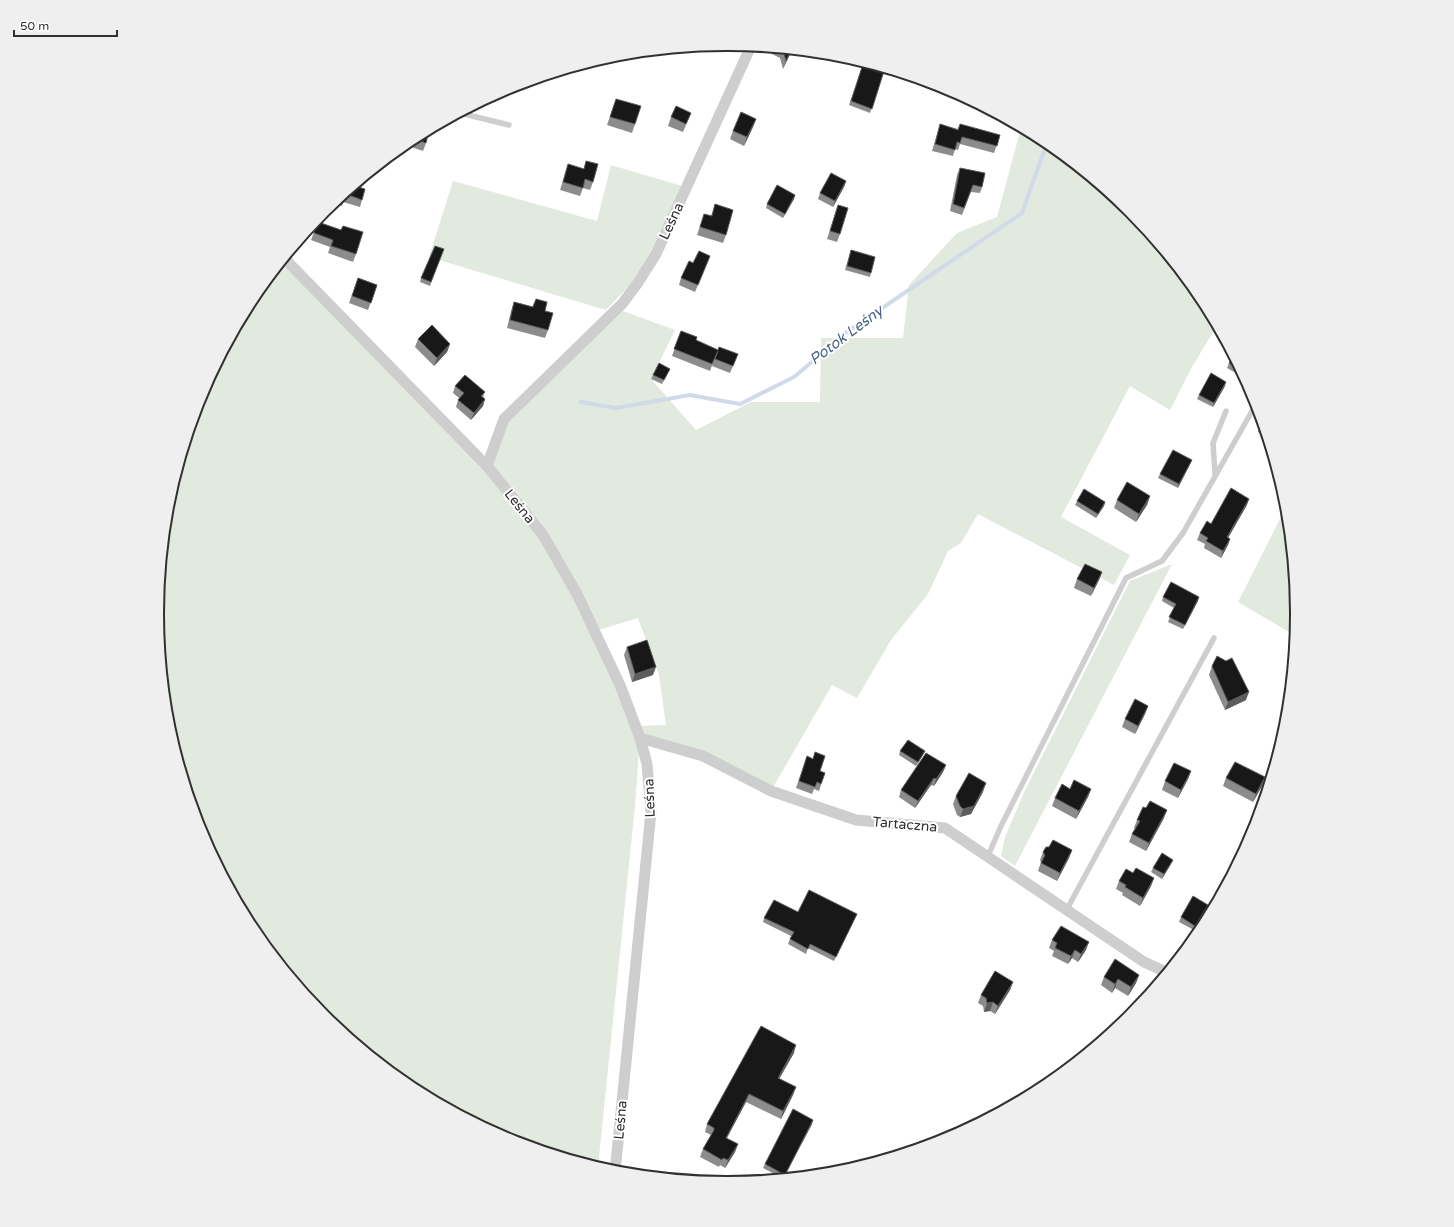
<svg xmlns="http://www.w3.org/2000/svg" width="1454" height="1227" font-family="'Varela Round',sans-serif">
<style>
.green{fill:#e2e9de;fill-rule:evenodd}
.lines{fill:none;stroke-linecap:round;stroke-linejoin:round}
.stream{stroke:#d0dae9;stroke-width:4}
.service{stroke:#cecece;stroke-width:5.5}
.minor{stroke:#cecece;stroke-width:11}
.wall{fill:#8c8c8c}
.shaded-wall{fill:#5d5d5d}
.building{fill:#181818;stroke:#5d5d5d}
.labels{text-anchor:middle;stroke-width:4;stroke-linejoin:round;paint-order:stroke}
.street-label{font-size:14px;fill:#313131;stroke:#fff}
.water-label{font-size:15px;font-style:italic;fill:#48648a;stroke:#fff}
.rim{fill:none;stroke:#313131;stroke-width:2}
</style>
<rect width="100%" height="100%" fill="#fff"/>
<path class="green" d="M1021,128L1044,140L1130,211L1201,297L1216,327L1192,367L1170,410L1130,386L1061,517L1130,555L1114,585L978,514L961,543L948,551L928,594L891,640L857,698L832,685L771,791L703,756L640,738L635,806L598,1167L509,1140L410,1087L324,1016L253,930L201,831L168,724L158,613L168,502L201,395L254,297L285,259L486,466L494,446L518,406L623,311L675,330L651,379L696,430L751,402H820L821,338H903L909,285L957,233L997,217ZM638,618L659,675L666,725L636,726L595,631Z
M611,165L682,186L650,253L629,286L606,310L429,257L453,181L597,221Z
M1286,507L1296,614L1294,635L1238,602Z
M1172,564L1015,866L1001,856L1005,837L1026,788L1130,581Z"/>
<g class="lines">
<path class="stream" d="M581,402L616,408L690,395L740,404L794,377L847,332L1022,213L1047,143"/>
<path class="service" d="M460,113L509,125
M1215,474L1213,443L1226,411
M988,856L1001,826L1126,578L1162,561L1183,533L1256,404
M1067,909L1214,638"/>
<path class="minor" d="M285,259L487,466L543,535L577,594L620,685L640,738L647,764L651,812L615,1172
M487,466L504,419L622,304L637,284L656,254L751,46
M640,738L703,756L771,791L856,820L945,828L1144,962L1166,972"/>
</g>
<path class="wall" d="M769,48L792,50L783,69L780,58L768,52Z
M863,64L884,71L870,113L849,105Z
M616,99L635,124L632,133L607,125Z
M691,113L683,132L668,126L671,117Z
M756,119L753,127L744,146L730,139L733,131Z
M940,124L958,129L1000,135L994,153L960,144L958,150L955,149L953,156L932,151Z
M429,130L426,143L423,151L405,145L411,140Z
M586,161L593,182L590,190L583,188L580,196L560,190L568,164L584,169Z
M960,168L982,187L980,193L971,192L962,215L950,211L957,175Z
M846,181L844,187L833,207L818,199L820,193Z
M355,186L362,200L360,207L343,202L342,206L333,204Z
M795,195L794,199L783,218L766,208L767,204Z
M715,204L726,235L723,243L697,235L704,214L711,216Z
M838,205L840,234L837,242L827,239Z
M318,222L341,230L356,254L353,262L328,253L330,247L311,240Z
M444,249L430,286L420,282L421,278Z
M851,250L871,273L870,277L845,270Z
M710,256L695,292L679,285L681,278L693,263Z
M358,278L377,285L368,310L349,303Z
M536,299L545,311L548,330L545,338L507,328L511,311L514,302L532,307Z
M681,331L696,340L735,361L730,373L712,366L714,360L710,371L672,356Z
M418,339L450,344L447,352L434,366L415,347Z
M1233,357L1243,377L1227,368L1229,363Z
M668,373L662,384L651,379L653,375Z
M455,386L485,392L483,397L485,399L483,406L471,420L456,407L458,400L459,398L453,393Z
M1225,386L1213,407L1197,399L1199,395Z
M1261,422L1265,436L1258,432Z
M1190,464L1178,488L1158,478L1160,474Z
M1150,496L1147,505L1136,522L1114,508L1117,500Z
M1077,501L1105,502L1104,506L1096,518L1075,505Z
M1247,505L1228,538L1230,539L1228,545L1221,558L1204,548L1205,544L1197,540L1200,533L1211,524Z
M1102,572L1099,580L1091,596L1074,588L1077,579Z
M1163,597L1198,601L1183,629L1168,622L1174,608L1162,601Z
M627,647L653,675L632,682L624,655Z
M1212,666L1246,700L1225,710L1209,675Z
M1148,706L1145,714L1135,734L1122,727L1125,719Z
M900,751L923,755L916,766L899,755Z
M807,756L813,759L820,771L825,773L819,791L814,789L812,794L796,788Z
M946,765L943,772L934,786L931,785L928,789L915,808L899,797L901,790Z
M1191,771L1188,779L1178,798L1162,790L1165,781Z
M1226,778L1262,786L1253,802L1223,786Z
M1070,789H1091L1088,797L1076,819L1052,806L1055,798Z
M983,792L971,814L960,817L957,815L953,804L956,796Z
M1164,818L1146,851L1129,842L1132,834L1135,829L1134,828L1137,820Z
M1072,850L1069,858L1057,881L1038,871L1041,862L1040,860L1043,852Z
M1171,864L1162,879L1151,872L1153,868Z
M1133,873L1154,878L1151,886L1140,906L1122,895L1123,893L1116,889L1119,881Z
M1208,905L1206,909L1194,930L1179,922L1181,917Z
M798,912L857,914L834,961L808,948L806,954L788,944L791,936L763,922L764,918Z
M1052,940L1086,950L1078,962L1072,958L1068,964L1052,956L1054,951L1049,948Z
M1139,975L1136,983L1128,996L1115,988L1112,993L1101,985L1104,977Z
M1013,982L1010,990L995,1014L990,1011L984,1012L983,1006L978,1003L981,995Z
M794,1053L779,1079L796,1087L793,1095L781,1119L746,1102L727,1138L738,1144L735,1152L725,1168L720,1165L719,1167L700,1157L703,1149L711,1135L705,1132L707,1124Z
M812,1124L784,1177L782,1178L763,1168L765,1164Z"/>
<path class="shaded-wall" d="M791,50H792L783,69L786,61Z
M756,119L753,127L744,146L747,137Z
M846,181L844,187L833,207L835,201Z
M795,195L794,199L783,218L785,214Z
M450,344L447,352L434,366L437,358Z
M1226,382L1225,386L1213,407L1214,403Z
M485,399L483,406L471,420L474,413Z
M1192,460L1178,488L1179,484Z
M1150,496L1147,505L1136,522L1139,514Z
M1249,499L1247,505L1225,543L1227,537Z
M1105,502L1104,506L1096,518L1098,514Z
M1230,539L1228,545L1221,558L1223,551Z
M1102,572L1099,580L1091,596L1094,588Z
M1199,597L1198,601L1183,629Z
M656,667L653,675L632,682L635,674Z
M1249,692L1246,700L1225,710L1228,702Z
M1148,706L1145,714L1135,734L1138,726Z
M925,751L923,755L916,766L918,762Z
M946,765L943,772L934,786L936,779Z
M1191,771L1188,779L1178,798L1181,790Z
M1265,777L1262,786L1253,802L1256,794Z
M934,778L931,785L915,808L918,801Z
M986,783L983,792L971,814L960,817L963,809Z
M1091,789L1088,797L1076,819L1079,811Z
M1167,810L1164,818L1146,851L1149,843Z
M1072,850L1069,858L1057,881L1060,873Z
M1173,860L1171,864L1162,879L1164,874Z
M1154,878L1151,886L1140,906L1143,898Z
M1208,905L1206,909L1194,930L1195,926Z
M1089,942L1086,950L1078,962L1081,954Z
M1075,950L1072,958L1068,964L1071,956Z
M1139,975L1136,983L1128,996L1131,987Z
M1118,979L1115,988L1112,993L1115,984Z
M1013,982L1010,990L995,1014L998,1006Z
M993,1002L990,1011L984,1012L987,1003Z
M796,1045L794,1053L775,1086L778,1078Z
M796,1087L793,1095L781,1119L783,1111Z
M749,1094L746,1102L723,1145L726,1138Z
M813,1120L812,1124L784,1177L785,1175Z
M738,1144L735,1152L725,1168L728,1160Z"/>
<path class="building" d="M783,50H791L786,61Z
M863,64L884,71L872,109L851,101Z
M616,99L641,106L635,124L610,117Z
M676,106L691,113L686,124L671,117Z
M741,112L756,119L747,137L733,131Z
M940,124L958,130L960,124L1000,135L997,146L962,137L960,143L957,142L955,150L935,144Z
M429,130L426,143L413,138Z
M586,161L598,164L593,182L585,179L583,188L563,182L568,164L584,169Z
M960,168L985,173L982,187L973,185L964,208L953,204Z
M831,173L846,181L835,201L820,193Z
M777,185L795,195L785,214L767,204Z
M355,186L365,189L362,200L346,194L344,199L340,198Z
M715,204L733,210L726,235L700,227L704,214L712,216Z
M838,205L848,208L840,234L830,231Z
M318,222L341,230L343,226L363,232L356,254L331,246L333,240L314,233Z
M435,246L444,249L431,282L421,278Z
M851,250L875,257L871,273L847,266Z
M699,251L710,256L698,285L681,278L689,261L693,263Z
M358,278L377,285L371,303L352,296Z
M536,299L547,302L545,311L553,313L548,330L510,320L514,302L533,307Z
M432,325L450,344L437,358L418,339Z
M681,331L697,337L696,340L718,350L719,347L738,354L733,366L715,359L718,351L712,364L674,349Z
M1233,357L1239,370L1229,363Z
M659,363L670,369L664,380L653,375Z
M1211,373L1226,382L1214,403L1199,395Z
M465,375L485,392L481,396L485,399L474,413L458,400L464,393L455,386Z
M1173,450L1192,460L1179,484L1160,474Z
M1127,482L1150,496L1139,514L1117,500Z
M1231,488L1249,499L1227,537L1230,539L1223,551L1206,541L1208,538L1200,533L1207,521L1211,524Z
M1084,489L1105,502L1098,514L1077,501Z
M1085,564L1102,572L1094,588L1077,579Z
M1171,582L1199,597L1185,625L1169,617L1176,604L1163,597Z
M647,640L656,667L635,674L627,647Z
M1217,656L1226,661L1232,658L1249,692L1228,702L1212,666Z
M1135,699L1148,706L1138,726L1125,719Z
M908,740L925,751L918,762L900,751Z
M815,752L825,756L820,771L825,773L821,784L817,782L815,787L799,781L807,756L813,759Z
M926,753L946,765L936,779L934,778L931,782L918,801L901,790Z
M1235,762L1265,777L1256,794L1226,778Z
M1174,763L1191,771L1181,790L1165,781Z
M969,773L986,783L974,806L963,809L960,806L956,796Z
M1074,780L1091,789L1079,811L1055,798L1062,784L1070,789Z
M1150,801L1167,810L1149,843L1132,834L1140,821L1137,820L1143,807L1146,808Z
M1053,840L1072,850L1060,873L1041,863L1045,855L1043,852L1046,847H1049Z
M1162,853L1173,860L1164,874L1153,868Z
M1136,868L1154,878L1143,898L1125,887L1126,885L1119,881L1126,869L1133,873Z
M809,890L857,914L836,957L810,944L808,949L790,939L794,932L764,918L774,900L798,912Z
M1193,896L1208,905L1195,926L1181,917Z
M1061,926L1089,942L1081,954L1075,950L1071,956L1055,948L1057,943L1052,940Z
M1115,959L1139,975L1131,987L1118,979L1115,984L1104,977Z
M995,971L1013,982L998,1006L993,1002L987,1003L986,998L981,995Z
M761,1026L796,1045L778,1078L796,1087L783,1111L749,1094L726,1138L738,1144L728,1160L723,1158L722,1160L703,1149L714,1130V1128L707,1124Z
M793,1109L813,1120L785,1175L765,1164Z"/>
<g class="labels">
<g class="street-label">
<text transform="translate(671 221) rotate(-65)" y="5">Leśna</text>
<text transform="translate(520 506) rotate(51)" y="5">Leśna</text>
<text transform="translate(649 798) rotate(-92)" y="5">Leśna</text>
<text transform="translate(905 824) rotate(5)" y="5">Tartaczna</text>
<text transform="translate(620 1120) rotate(-85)" y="5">Leśna</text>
</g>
<g class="water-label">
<text transform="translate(846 335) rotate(-37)" y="5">Potok Leśny</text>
</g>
</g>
<path d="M0 0H1454V1227H0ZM726 51H728A562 562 0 0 1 1290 613V614A562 562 0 0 1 728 1176H726A562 562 0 0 1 164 614V613A562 562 0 0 1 726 51Z" fill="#efefef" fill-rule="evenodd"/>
<path class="rim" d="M726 51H728A562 562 0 0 1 1290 613V614A562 562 0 0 1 728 1176H726A562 562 0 0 1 164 614V613A562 562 0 0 1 726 51Z"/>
<path d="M14 30v6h103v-6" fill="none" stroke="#313131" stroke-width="2"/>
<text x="20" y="30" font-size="12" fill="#313131" stroke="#ffffff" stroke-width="3" paint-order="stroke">50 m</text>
</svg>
